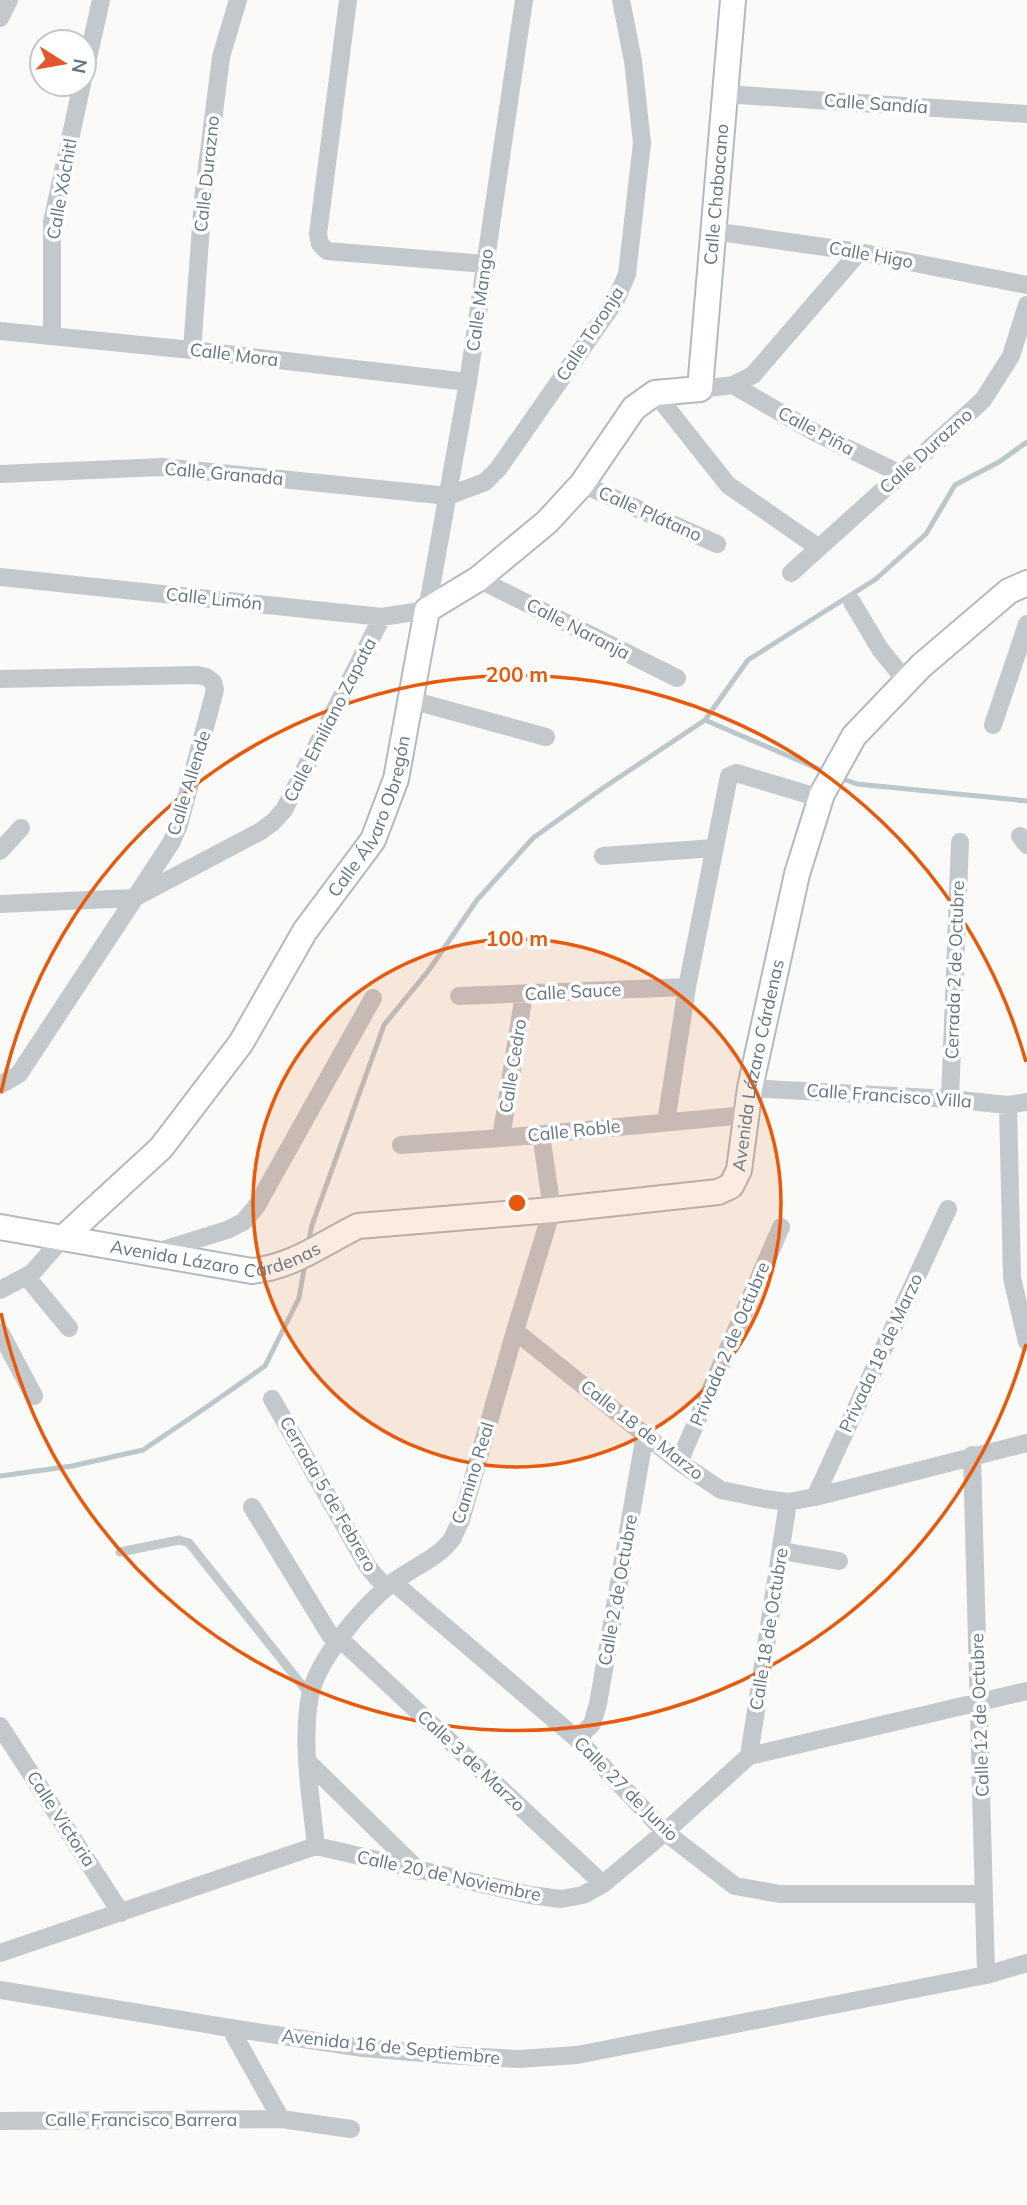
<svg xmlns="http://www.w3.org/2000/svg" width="1027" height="2205" font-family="Mulish,sans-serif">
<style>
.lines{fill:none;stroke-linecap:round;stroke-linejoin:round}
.stream{stroke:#bbc7cb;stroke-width:5}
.secondary-casing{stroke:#b3babf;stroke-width:28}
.lane{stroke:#c3c8cc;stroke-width:9}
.street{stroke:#c3c8cc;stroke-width:18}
.secondary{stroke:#fff;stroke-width:24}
.ring{fill:none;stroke:#e8590c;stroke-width:3.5}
.labels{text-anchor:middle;stroke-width:7;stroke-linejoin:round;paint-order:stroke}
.street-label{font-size:18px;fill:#657683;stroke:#fff}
.centre{fill:#e8590c;stroke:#fff;stroke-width:3.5}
.ring-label{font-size:21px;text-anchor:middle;font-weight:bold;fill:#e8590c;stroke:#fff;stroke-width:7;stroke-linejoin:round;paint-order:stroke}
</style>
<rect width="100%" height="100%" fill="#fafaf8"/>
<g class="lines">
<path class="stream" d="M705,720L828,773
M840,778L857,784L1027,801
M308,1244L312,1225L384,1025L429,970L477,900L533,838L603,788L705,720L748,660L876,579L926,534L955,485L999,462L1027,442
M0,1476L72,1466L143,1450L211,1404L265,1366L299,1298L305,1264"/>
<g class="secondary-casing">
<g id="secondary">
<path id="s1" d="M0,1227L252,1271C293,1267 323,1243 358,1226L552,1210L718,1192L731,1186L739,1170L750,1088L797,874L822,794L854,736L921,666L1009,591L1027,583"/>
<path id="s2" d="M63,1238L161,1148L241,1043L305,931L373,840L396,779L427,610L478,579L547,522L582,484L634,408L655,393L700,389L733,0"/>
</g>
</g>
<path class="lane" d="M120,1552L179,1540L189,1543L309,1694"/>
<path class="street" d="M348,0L318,234L320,244L327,251L485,264
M0,18L9,0
M84,76L101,0
M724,94L1027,114
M713,231L859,252L1027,285
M0,331L192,350L468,382
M52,336V222L82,84
M192,350L203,199L221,57L238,0
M733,385L814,432L901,474
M700,389L733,385L753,375L859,252
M655,393L728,485L819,548
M0,474L162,467L448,496L485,482L498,469L616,300L627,274L642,143L633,61L621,0
M582,484L717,544
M791,573L983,400L1011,356L1027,305
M0,577L382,617L427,610L468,382L524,0
M478,579L677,678
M852,602L880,649L906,681
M0,679L197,675L206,677L213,682L215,690L179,825L171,843L19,1074L0,1085
M411,700L546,737
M993,725L1027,624
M1020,836L1027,845
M0,851L21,828
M603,856L714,848
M0,904L134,898L261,831L273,822L284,810L382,617
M459,996L687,987
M750,1088L950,1099L1008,1105L1027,1102
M950,1099L960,842
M1008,1105L1012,1278L1027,1342
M666,1122L687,987L729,776L736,773L820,798
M501,1138L524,994
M401,1145L501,1138L746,1115
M156,1252L227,1230L243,1222L256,1207L373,998
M26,1276L69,1328
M0,1290L32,1273L63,1238
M515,1331L679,1462L721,1490L765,1499L788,1502L815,1497L1027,1443
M0,1332L34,1396
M272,1399L368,1567L386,1588
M972,1455L986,1975
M679,1462L781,1227
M815,1497L948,1209
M252,1507L330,1635L339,1638L603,1884
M782,1551L839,1561
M393,1582L577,1739L665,1832L735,1886L780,1894H984
M0,1726L121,1913
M577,1739L592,1724L598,1704L645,1434
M749,1756L788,1502
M307,1761L419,1871
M316,1846C311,1799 301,1742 310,1696C317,1660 360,1610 387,1587C406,1570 437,1560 452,1539C455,1533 458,1526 461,1520L515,1331L552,1210L541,1134
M0,1953L316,1846L530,1895L561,1899L583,1895L603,1884L665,1832L749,1756L1027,1691
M0,1990L230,2028L363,2048L446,2055L519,2059L577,2055L986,1975L1027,1963
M230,2028L281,2119
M0,2121L281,2119L351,2129"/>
<use href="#secondary" class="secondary"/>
</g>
<circle cx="517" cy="1203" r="264" fill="#e8590c" fill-opacity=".12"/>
<g class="ring">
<circle cx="517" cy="1203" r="264"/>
<path d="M1026 1344A528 528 0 0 1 1 1313M1 1093A528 528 0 0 1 1026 1062"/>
</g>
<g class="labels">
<g class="street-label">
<text transform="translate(876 104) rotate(4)" y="6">Calle Sandía</text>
<text transform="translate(207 174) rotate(-84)" y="6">Calle Durazno</text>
<text transform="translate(62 189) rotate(-80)" y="6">Calle Xóchitl</text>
<text dy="6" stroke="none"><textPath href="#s2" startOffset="1304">Calle Chabacano</textPath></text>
<text transform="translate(871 255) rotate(10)" y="6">Calle Higo</text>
<text transform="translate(480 300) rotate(-82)" y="6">Calle Mango</text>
<text transform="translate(590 334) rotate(-57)" y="6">Calle Toronja</text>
<text transform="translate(234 355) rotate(7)" y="6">Calle Mora</text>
<text transform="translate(816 431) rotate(28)" y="6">Calle Piña</text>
<text transform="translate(926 451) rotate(-42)" y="6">Calle Durazno</text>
<text transform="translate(224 474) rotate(5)" y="6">Calle Granada</text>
<text transform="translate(650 514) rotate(24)" y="6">Calle Plátano</text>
<text transform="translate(214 599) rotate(6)" y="6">Calle Limón</text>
<text transform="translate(578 629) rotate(27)" y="6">Calle Naranja</text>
<text transform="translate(330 720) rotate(-63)" y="6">Calle Emiliano Zapata</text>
<text transform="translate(189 783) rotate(-73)" y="6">Calle Allende</text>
<text dy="6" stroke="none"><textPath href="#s2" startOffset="528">Calle Álvaro Obregón</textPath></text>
<text transform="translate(955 970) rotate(-88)" y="6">Cerrada 2 de Octubre</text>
<text transform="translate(573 992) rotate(-3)" y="6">Calle Sauce</text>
<text dy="6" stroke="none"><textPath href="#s1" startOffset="872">Avenida Lázaro Cárdenas</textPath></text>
<text transform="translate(513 1066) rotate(-81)" y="6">Calle Cedro</text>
<text transform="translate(889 1096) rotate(4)" y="6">Calle Francisco Villa</text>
<text transform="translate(574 1131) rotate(-6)" y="6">Calle Roble</text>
<text dy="6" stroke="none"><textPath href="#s1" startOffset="220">Avenida Lázaro Cárdenas</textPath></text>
<text transform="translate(730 1344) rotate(-67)" y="6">Privada 2 de Octubre</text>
<text transform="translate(881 1353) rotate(-65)" y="6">Privada 18 de Marzo</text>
<text transform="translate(642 1430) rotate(38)" y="6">Calle 18 de Marzo</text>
<text transform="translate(473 1473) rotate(-73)" y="6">Camino Real</text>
<text transform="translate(328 1494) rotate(60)" y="6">Cerrada 5 de Febrero</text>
<text transform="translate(618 1590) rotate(-80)" y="6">Calle 2 de Octubre</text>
<text transform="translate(769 1629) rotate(-81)" y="6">Calle 18 de Octubre</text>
<text transform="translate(980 1715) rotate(-92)" y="6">Calle 12 de Octubre</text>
<text transform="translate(471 1761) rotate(43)" y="6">Calle 3 de Marzo</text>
<text transform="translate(626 1789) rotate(45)" y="6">Calle 27 de Junio</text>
<text transform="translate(61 1819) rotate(57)" y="6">Calle Victoria</text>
<text transform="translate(449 1876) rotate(12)" y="6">Calle 20 de Noviembre</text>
<text transform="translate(391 2047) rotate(6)" y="6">Avenida 16 de Septiembre</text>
<text x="141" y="2126">Calle Francisco Barrera</text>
</g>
</g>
<circle cx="517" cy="1203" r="10" class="centre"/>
<g class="ring-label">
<text x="517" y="682">200 m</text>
<text x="517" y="946">100 m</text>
</g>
<g transform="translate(63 63) rotate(101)"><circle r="33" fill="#ffffff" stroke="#c1c8cd" stroke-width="2"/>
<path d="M0-5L12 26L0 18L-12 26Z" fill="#e4572e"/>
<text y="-10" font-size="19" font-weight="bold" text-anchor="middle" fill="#657683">N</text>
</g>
</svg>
